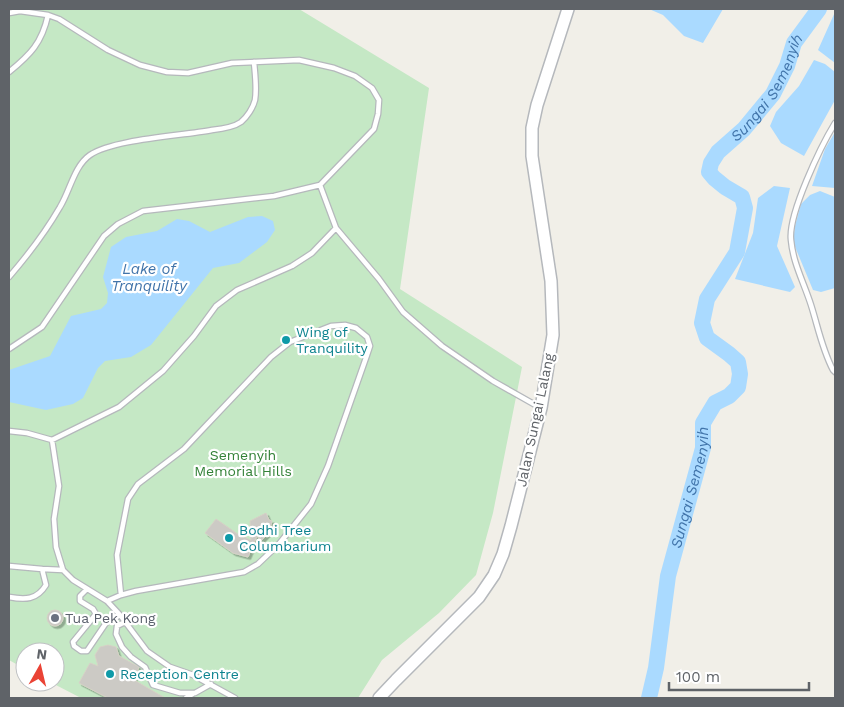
<svg xmlns="http://www.w3.org/2000/svg" width="844" height="707" font-family="'Work Sans',sans-serif">
<style>
.green{fill:#c5e8c5}
.water{fill:#aadaff}
.lines{fill:none;stroke-linecap:round;stroke-linejoin:round}
.river{stroke:#aadaff;stroke-width:16}
.building{fill:#cccac5;stroke:#d6d1c6;filter:url(#shadow)}
.service-casing{stroke:#b5b8bc;stroke-width:7}
.tertiary-casing{stroke:#b5b8bc;stroke-width:14}
.service{stroke:#fff;stroke-width:4.5}
.tertiary{stroke:#fff;stroke-width:11}
.culture-dot{fill:#0f9aa8;stroke:#fff;stroke-width:2}
.worship-dot{fill:#6b7280;stroke:#fff;stroke-width:2}
.labels{text-anchor:middle;stroke-width:4.5;stroke-linejoin:round;paint-order:stroke}
.culture-label{font-size:14px;fill:#0d838f;stroke:#fff;text-anchor:start}
.street-label{font-size:14px;fill:#5f6368;stroke:#fff}
.park-label{font-size:14px;fill:#348238;stroke:#fff}
.worship-label{font-size:14px;fill:#5b616d;stroke:#fff;text-anchor:start}
.water-label{font-size:15px;font-style:italic;fill:#4174aa;stroke:#fff}
</style>
<defs>
<filter id="shadow"><feDropShadow dx="2.5" dy="2.5" stdDeviation="0" flood-color="#0004"/></filter>
</defs>
<rect width="100%" height="100%" fill="#f1efe8"/>
<path class="green" d="M9,9H299L429,88L400,289L522,367L493,513L476,575L439,613L382,660L358,698H81L50,682H55V652H25V669L9,660Z"/>
<path class="water" d="M649,9H723L703,43L684,36L663,15Z
M835,12V63L818,50Z
M814,60L825,64L835,72V100L804,156L781,143L770,126L776,112L799,86Z
M835,132V188L812,186L825,149Z
M774,186L790,188L777,246L795,287L790,292L735,279L753,233L758,198Z
M820,191L835,197V288L821,292L813,290L793,242L795,226L801,204L810,195Z
M262,216L273,221L275,230L267,242L239,263L213,268L151,345L131,357L105,361L98,368L83,398L73,404L46,410L9,402V370L50,356L71,316L101,309L107,303L108,293L103,277L111,247L126,237L157,231L177,219L189,221L210,232L248,217Z"/>
<g class="lines">
<path class="river" id="s1" d="M649,698L656,668L668,576L703,448V423L715,403L729,396L738,387L740,374L738,362L729,354L707,338L702,323L707,299L737,252L745,208L742,197L725,187L714,178L709,172L711,163L718,152L744,129L773,94L787,66L794,43L819,9"/>
</g>
<path class="building" d="M266,513L269,520L272,521L269,533L261,541L257,536L248,557L233,553L205,533L216,519L239,535L251,540L250,521Z
M47 618a8 8 0 1 1 16 0a8 8 0 1 1-16 0Z
M108,645L116,647L119,656L139,667L134,680L165,698H108L79,683L90,663L98,666L95,655L100,647Z"/>
<g class="lines">
<g class="service-casing">
<path id="service" d="M9,13L20,11L48,15L59,19L108,50L140,65L167,72L188,73L232,63L299,60L334,68L355,76L372,88L379,100L378,114L374,129L320,185L274,196L143,211L118,224L104,236L42,327L9,349
M9,72C30,55 42,43 48,15
M835,123C821,146 788,214 791,240C793,263 804,283 811,305C818,327 822,349 833,370L835,372
M320,185L336,228L379,279L403,312L442,346L493,381L539,407
M9,277C28,255 45,233 60,207C70,191 74,166 90,155C114,139 181,136 212,130C221,129 234,127 241,122C247,117 253,108 255,100C257,88 255,74 254,62
M9,431L27,433L52,440L119,407L163,371L194,336L216,306L237,290L292,266L312,253L336,228
M52,440L59,486L54,519L56,547L63,570L73,580L107,601L120,615L147,651L170,667L193,675L235,698
M9,566L42,569L63,570
M87,589L80,596V601L93,609L96,614L73,642L74,646L81,651H87L106,623L120,615
M9,597C25,600 37,600 46,585L42,569
M107,601L121,595L136,591L244,572L258,564L279,544L311,504L328,466L367,355L370,346L367,337L356,328L345,325L331,326L290,342L271,357L184,449L138,484L128,499L117,555L121,595
M125,622L117,626L116,634L122,647L131,657L145,667L153,685L180,693H195L211,684
M186,698L194,693"/>
</g>
<g class="tertiary-casing">
<path id="tertiary" d="M379,698L396,680L479,597L494,575L503,554L511,526L541,408L553,335L551,281L532,156V128L537,105L568,9"/>
</g>
<use href="#service" class="service"/>
<use href="#tertiary" class="tertiary"/>
</g>
<g class="culture-dot">
<circle cx="286" cy="340" r="5"/>
<circle cx="229" cy="538" r="5"/>
<circle cx="110" cy="674" r="5"/>
</g>
<circle class="worship-dot" cx="55" cy="618" r="5"/>
<g class="labels">
<g class="culture-label">
<text x="296" y="337">Wing of<tspan x="296" dy="16">Tranquility</tspan></text>
<text x="239" y="535">Bodhi Tree<tspan x="239" dy="16">Columbarium</tspan></text>
<text x="120" y="679">Reception Centre</text>
</g>
<g class="street-label">
<text transform="translate(535 420) rotate(-78)" y="5">Jalan Sungai Lalang</text>
</g>
<g class="park-label">
<text x="243" y="460">Semenyih<tspan x="243" dy="16">Memorial Hills</tspan></text>
</g>
<g class="worship-label">
<text x="65" y="623">Tua Pek Kong</text>
</g>
<g class="water-label">
<text dy="5" stroke="none"><textPath href="#s1" startOffset="696">Sungai Semenyih</textPath></text>
<text x="149" y="274">Lake of<tspan x="149" dy="17">Tranquility</tspan></text>
<text dy="5" stroke="none"><textPath href="#s1" startOffset="215">Sungai Semenyih</textPath></text>
</g>
</g>
<rect width="844" height="707" fill="none" stroke="#5f6368" stroke-width="20"/>
<g transform="translate(40 667) rotate(8)"><circle r="24" fill="#ffffff" stroke="#bfc1c3"/>
<path d="M0-4L9 19L0 12L-9 19Z" fill="#ea4335"/>
<text y="-8" font-size="14" font-weight="bold" text-anchor="middle" fill="#5f6368">N</text>
</g>
<path d="M669 682v8h140v-8" fill="none" stroke="#5f6368" stroke-width="2.5"/>
<text x="676" y="682" font-size="15" fill="#5f6368" stroke="#ffffff" stroke-width="4" paint-order="stroke">100 m</text>
</svg>
